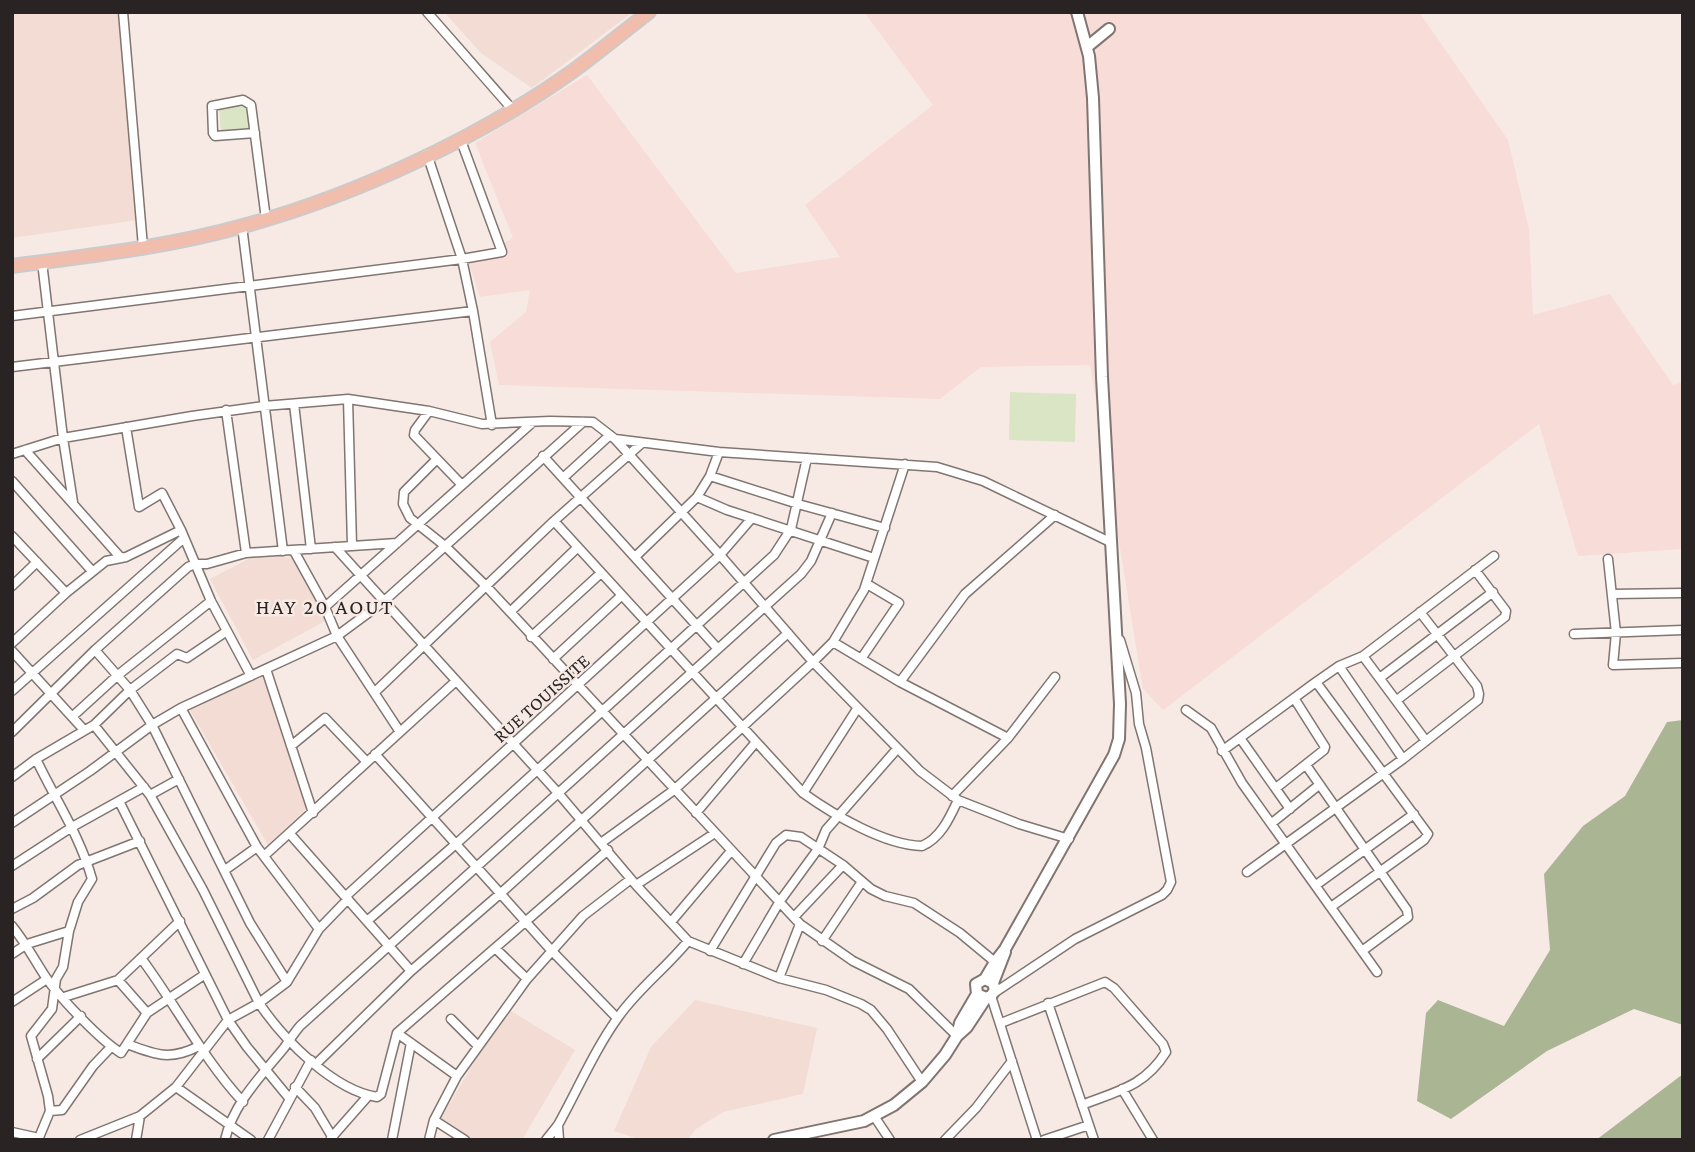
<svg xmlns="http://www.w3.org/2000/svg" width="1695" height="1152" font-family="'Crimson Pro',serif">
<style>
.built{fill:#f2dcd4}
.industrial{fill:#f7dcd8}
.green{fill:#dae5c6}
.forest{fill:#aab693}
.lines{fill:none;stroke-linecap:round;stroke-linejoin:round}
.minor-casing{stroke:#807570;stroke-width:11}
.secondary-casing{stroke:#807570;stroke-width:14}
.primary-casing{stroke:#cccaca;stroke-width:16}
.minor{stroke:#fff;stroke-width:8}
.secondary{stroke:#fff;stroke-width:10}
.primary{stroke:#f1bdad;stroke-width:12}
.labels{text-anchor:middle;stroke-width:5;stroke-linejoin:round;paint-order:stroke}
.street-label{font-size:19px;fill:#292423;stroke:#f7eae5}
.neighbourhood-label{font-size:21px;letter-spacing:2px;fill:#292423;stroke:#f7eae5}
</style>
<rect width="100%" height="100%" fill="#f7eae5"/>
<path class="built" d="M12,12H121L138,220L12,238Z
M444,12H633L532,88L481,53Z
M256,555L296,558L329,619L253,660L210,579Z
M265,675L310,805L268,845L188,707L210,693Z
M695,1000L817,1028L803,1094L723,1112L696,1129L687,1140H641L614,1131L651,1047Z
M506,1008L575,1050L522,1140H473L440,1120Z"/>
<path class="industrial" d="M864,12H1419L1508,140L1529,229L1533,315L1610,294L1673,385L1683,382V549L1578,556L1539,424L1163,710L1143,689L1090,365L981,367L940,399L499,385L490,342L526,312L530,290L480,297L469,263L513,238L475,143L587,75L736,273L840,257L805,205L933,105Z"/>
<path class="green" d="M247,105L250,128L221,132L219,108Z
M1010,392L1076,394L1075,442L1009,440Z"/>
<path class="forest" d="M1683,720V1025L1634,1009L1547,1051L1451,1119L1417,1101L1426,1013L1438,1000L1504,1026L1550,950L1544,874L1583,826L1625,796L1667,722Z
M1683,1074V1140H1596Z"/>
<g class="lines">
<g class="minor-casing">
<path id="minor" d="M123,12L143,247
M427,12L512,109
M255,133L215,136L213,133L212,106L243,100L251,105L266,219
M427,154L462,259L473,311L492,425
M242,226L283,551
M42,262L63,438L73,502
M12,316L462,259L502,252L460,138
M12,367L473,311
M348,399L352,545
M294,404L311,549
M226,410L246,553
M429,411L415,430L414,435L462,485
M126,427L139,507L162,493L181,530L211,601L251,676
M615,439L719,452L937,467L983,481L1110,542
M25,450L121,558
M12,454L63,438L192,416L264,406L348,399L429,411L482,424L550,421L593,422L615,439L720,555L813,662L920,771L958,800L1019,824L1069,839
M543,456L718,649
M437,459L404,492L403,504L410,518L445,546L486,586L800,924L853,961L909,989L957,1036
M710,476L798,504L885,528
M563,478L610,435
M12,481L92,571
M697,497L727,510L874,558
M554,521L803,793C834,815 884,845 922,846C941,838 950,817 958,800
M12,536L66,593
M335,547L559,794L636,885L688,941L779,978L826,990L861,1004L871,1010L887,1029L922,1082
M635,557L697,497L710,476L719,452
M1608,559L1616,633L1613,665L1683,663
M12,586L37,562
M1612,594L1683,593
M325,607L533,422
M510,612L578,547
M1574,634L1683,630
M531,637L601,573
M833,642L900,682L1008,738
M12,643L66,593L106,561L126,557L181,530
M12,651L84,730
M1363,656L1426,741
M553,659L621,596
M861,659L899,603L867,584
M1339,666L1403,759
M266,669L313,813
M1381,677L1493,592
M900,682L965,594L1055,515
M12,691L184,538
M375,692L554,521L642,443
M1397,700L1505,617L1506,611L1475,570
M181,708L257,847L319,929
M1186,710L1211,728L1242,783L1377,972
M73,716L118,675L211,601
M94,725L150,795L203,890L259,1003C283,1039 333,1090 377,1097L381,1094L397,1033L608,850
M12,732L95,650L188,567L195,564H207L246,553L397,543
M400,732L337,636L383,602L583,422
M1240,738L1290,809
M291,746L325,718L366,761
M1222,751L1316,682
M375,754L551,950L617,1018
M36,759C55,799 80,836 92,879L78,902L69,931L63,967L56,979L52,1009L31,1036L48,1096L50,1111L38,1140
M1306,765L1407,910L1408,917L1362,951
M12,777L36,759L94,725L130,690L177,654L187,658L227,631
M1276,788L1324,750L1325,747L1294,698
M803,793L857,709
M150,795L179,779
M952,796L1008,738L1055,677
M119,801L228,1020L247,1047L289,1098
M696,813L756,742
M12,823L90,771L152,725L181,708L337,636L325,607L294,551
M1272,823L1319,785
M290,834L411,971
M601,843L674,790L813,662L833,642L864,590L905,464
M264,856L456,681
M12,866L72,827L144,787
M225,870L257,847
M1247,872L1403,759L1478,700L1479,694L1477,686L1420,612
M636,885L715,833
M1316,885L1414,814
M346,896L720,555L752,518
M1331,907L1424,840L1428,834L1316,682L1339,666L1363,656L1494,556
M12,909L33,898L78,865L140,841
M794,917L843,865
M367,921L457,843L774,555L791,529L807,458
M671,922L731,851
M12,926C25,942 34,959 45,976C59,997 100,1040 121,1053L147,1013L204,975
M822,941L861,883
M495,948L527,979
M710,951L776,843L786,835L801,837L843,865L871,889L885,896L914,903L960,933L995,962
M12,954L27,944L69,931
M141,958C176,1005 203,1059 243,1102
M743,964L780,901L818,849L826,830L897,749
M779,978L800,924
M118,980L147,1013
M287,982L319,929L348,899
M994,993L1075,939L1162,895L1167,890L1171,882L1146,748L1139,724L1136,693L1120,640
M991,996L1037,1140
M64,997L118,980L180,921
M12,1002L47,979
M1048,1003L1094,1140
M451,1019L478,1046
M1001,1023L1105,982L1114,988L1163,1044L1166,1052C1144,1087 1117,1091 1082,1105
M397,1033L457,1076
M127,1044C156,1055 170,1061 199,1046
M37,1059L81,1016
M316,1064L411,971L501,893L788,633
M176,1087L251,1140
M295,1087L315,1108L334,1140
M1122,1089L1153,1140
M50,1111L62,1110L93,1066L111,1047
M874,1116L890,1140
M434,1120L465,1140
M558,1125L559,1140
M12,1132L39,1138
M331,1138L368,1096
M80,1140L140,1116L176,1087L228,1020L259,1003L287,982L250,923L152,725L130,690L95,650
M136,1140L140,1116
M225,1140C233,1104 261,1076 284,1048C289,1041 294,1033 300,1026L801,574L811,561L832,513
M268,1140L311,1060
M392,1140L411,1043
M429,1140L434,1120L457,1076L527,979L583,916L631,879
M546,1140L558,1125C578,1089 595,1049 619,1016C639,988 666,968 688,941
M945,1140L976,1108L1012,1061
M1044,1140L1089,1125"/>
</g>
<g class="secondary-casing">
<path id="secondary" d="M1087,47L1109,29
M985,979L995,962L1005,949L1114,755L1119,739L1120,704L1102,377L1093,98L1089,56L1077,12
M993,983L1005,952
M957,1036L960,1023L977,994L976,984L985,979L993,983L995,990L991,996L986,998L977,994
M774,1140L864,1121L894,1105L922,1082L945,1055L957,1036L967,1027L986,998"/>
</g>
<g class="primary-casing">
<path id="primary" d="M12,266C89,256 168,247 243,226C354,196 479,138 573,71C599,52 623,32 649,12"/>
</g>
<use href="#minor" class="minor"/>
<use href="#secondary" class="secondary"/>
<use href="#primary" class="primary"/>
</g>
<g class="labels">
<g class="street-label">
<text transform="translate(541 698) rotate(-42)" y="7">RUE TOUISSITE</text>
</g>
<g class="neighbourhood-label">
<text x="325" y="614">HAY 20 AOUT</text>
</g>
</g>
<rect width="1695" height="1152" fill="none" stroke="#292423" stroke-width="28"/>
</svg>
